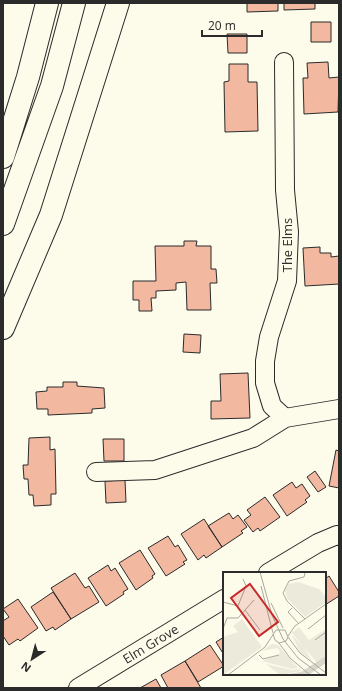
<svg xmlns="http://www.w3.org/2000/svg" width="342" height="691" font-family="'Open Sans',sans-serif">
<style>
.building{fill:#f2b8a0;stroke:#2b2b2b}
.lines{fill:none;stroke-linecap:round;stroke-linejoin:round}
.street-casing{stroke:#2b2b2b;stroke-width:20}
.highway-casing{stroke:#2b2b2b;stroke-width:24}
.street{stroke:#fdfbea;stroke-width:18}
.highway{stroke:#fdfbea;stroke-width:22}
.labels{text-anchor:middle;stroke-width:3;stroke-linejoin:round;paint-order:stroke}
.street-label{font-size:13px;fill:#2b2b2b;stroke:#fdfbea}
.inset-road{fill:none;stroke:#a9a89e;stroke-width:1}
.view{fill:#c62828;fill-opacity:0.15;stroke:#c62828;stroke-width:2}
.inset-edge{fill:none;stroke:#2b2b2b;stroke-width:2}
</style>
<rect width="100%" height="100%" fill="#fdfbea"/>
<path class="building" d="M247,3H278V11L247,12Z
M284,3H315V9L284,10Z
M311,22H331V42H311Z
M227,34H247V53H228Z
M328,62L329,78L339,77L338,112L304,114L303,78H308L307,63Z
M229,64H248V82H257L258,131L225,132L224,82L229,81Z
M184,241H197L196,246H211V269H216L217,283H210L211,310H187L186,282L176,283V290L156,291V298H151L152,311H139V300H133V281H156L155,246H184Z
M320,247V253H331V257L339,256V284L305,286L303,248Z
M184,334L201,335L200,353L183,352Z
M248,373L250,418L211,419V401H221L220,374Z
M63,382H77V386L104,388L105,408L92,409V413L48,415V409H37L36,392L47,391V387H63Z
M50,437V450L55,449L56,494H51V505L34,506L33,495H29L28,479H24L23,465H28L29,438Z
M103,439H124V461H104Z
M336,450L339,451V488L329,486Z
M315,471L326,487L318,492L307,477Z
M125,480L126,502L106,503L105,481Z
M292,482L296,488L302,484L310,496L305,500L307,502L287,516L273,495Z
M265,497L280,517L260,531L258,528L253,532L244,520L251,515L247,510Z
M229,513L233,519L238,515L247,527L241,531L243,533L222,547L208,526Z
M204,519L222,547L206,558L204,555L198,560L181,534Z
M168,536L175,547L178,545L187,560L183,562L185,564L166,576L148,548Z
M140,550L155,574L152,576L153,578L136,590L119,563Z
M108,565L111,571L115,568L128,589L123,592L124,594L106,606L88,578Z
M75,573L85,588L89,586L99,602L71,619L51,588Z
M329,576L339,592V596L325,605V579Z
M53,592L71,619L55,630L53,627L46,631L31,607Z
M18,599L38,628L20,641L18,639L9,645L3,636V621L9,617L3,609Z
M224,637V655L216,642Z
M210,645L224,666L198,682L185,661Z
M185,661L201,688H168L161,675Z
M156,679L161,688H140Z"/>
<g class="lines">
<g class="street-casing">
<g id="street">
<path d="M284,62L285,190L289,232L287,281L269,337L265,361V383L272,406L285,418"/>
<path d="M96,472L155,470L253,438L285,418L339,409"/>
<path d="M268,573L318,543L337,535L339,536"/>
<path id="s1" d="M78,688L224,599"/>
</g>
</g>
<g class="highway-casing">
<path id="highway" d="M3,157L28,77L47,3
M3,224L52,86L74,3
M3,328L51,215L118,3"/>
</g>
<use href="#street" class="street"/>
<use href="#highway" class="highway"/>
</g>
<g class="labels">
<g class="street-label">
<text transform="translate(287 245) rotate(-90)" y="5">The Elms</text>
<text dy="5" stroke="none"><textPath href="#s1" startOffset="85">Elm Grove</textPath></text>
</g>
</g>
<g transform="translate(223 572)">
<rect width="103" height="103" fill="#fdfbea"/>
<path d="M75,10L96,17L103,25V30L82,45L64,26L62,18L66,12ZM19,47L39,75L0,103V65L15,60L10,54ZM76,55L86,68L103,57V85L95,92L69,61ZM68,62L81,75L89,89L77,80ZM49,72L55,73L75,96L69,97L39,89L56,83L57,79L54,76L39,79ZM43,92L69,98L76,97L79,99L57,103Z" fill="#ecebdb"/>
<path d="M103,84V91L87,102L60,103L78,100Z" fill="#d8d7c9"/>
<path class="inset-road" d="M37,0L49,43L60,67L75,86L98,103M82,1L81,5L66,9L60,21L64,29L82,47M38,14L50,61M0,30L15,34L23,14L20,7M48,31L60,56M69,36L65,40L76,52M22,38L37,58M0,57L4,46H15L31,28M85,57L103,43M65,64L72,54L103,32M65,65L77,81L103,101M92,68L103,60M56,71L67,86L87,103M36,83L40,87L56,83M5,103L42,75L53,58H62L65,65L63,69L56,71L52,68L50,62"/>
<path class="view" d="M27,12L55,50L36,64L8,26Z"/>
<rect width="103" height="103" class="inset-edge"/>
</g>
<rect width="342" height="691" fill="none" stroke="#2b2b2b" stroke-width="8"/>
<g transform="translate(32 659) rotate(216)" stroke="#fdfbea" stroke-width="3" paint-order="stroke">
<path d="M0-3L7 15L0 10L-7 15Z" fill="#2b2b2b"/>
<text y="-6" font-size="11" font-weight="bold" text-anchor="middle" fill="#2b2b2b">N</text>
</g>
<path d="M202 30v6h60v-6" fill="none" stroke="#2b2b2b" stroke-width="2"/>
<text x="208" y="30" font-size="12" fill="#2b2b2b" stroke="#fdfbea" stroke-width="3" paint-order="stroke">20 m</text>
</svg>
